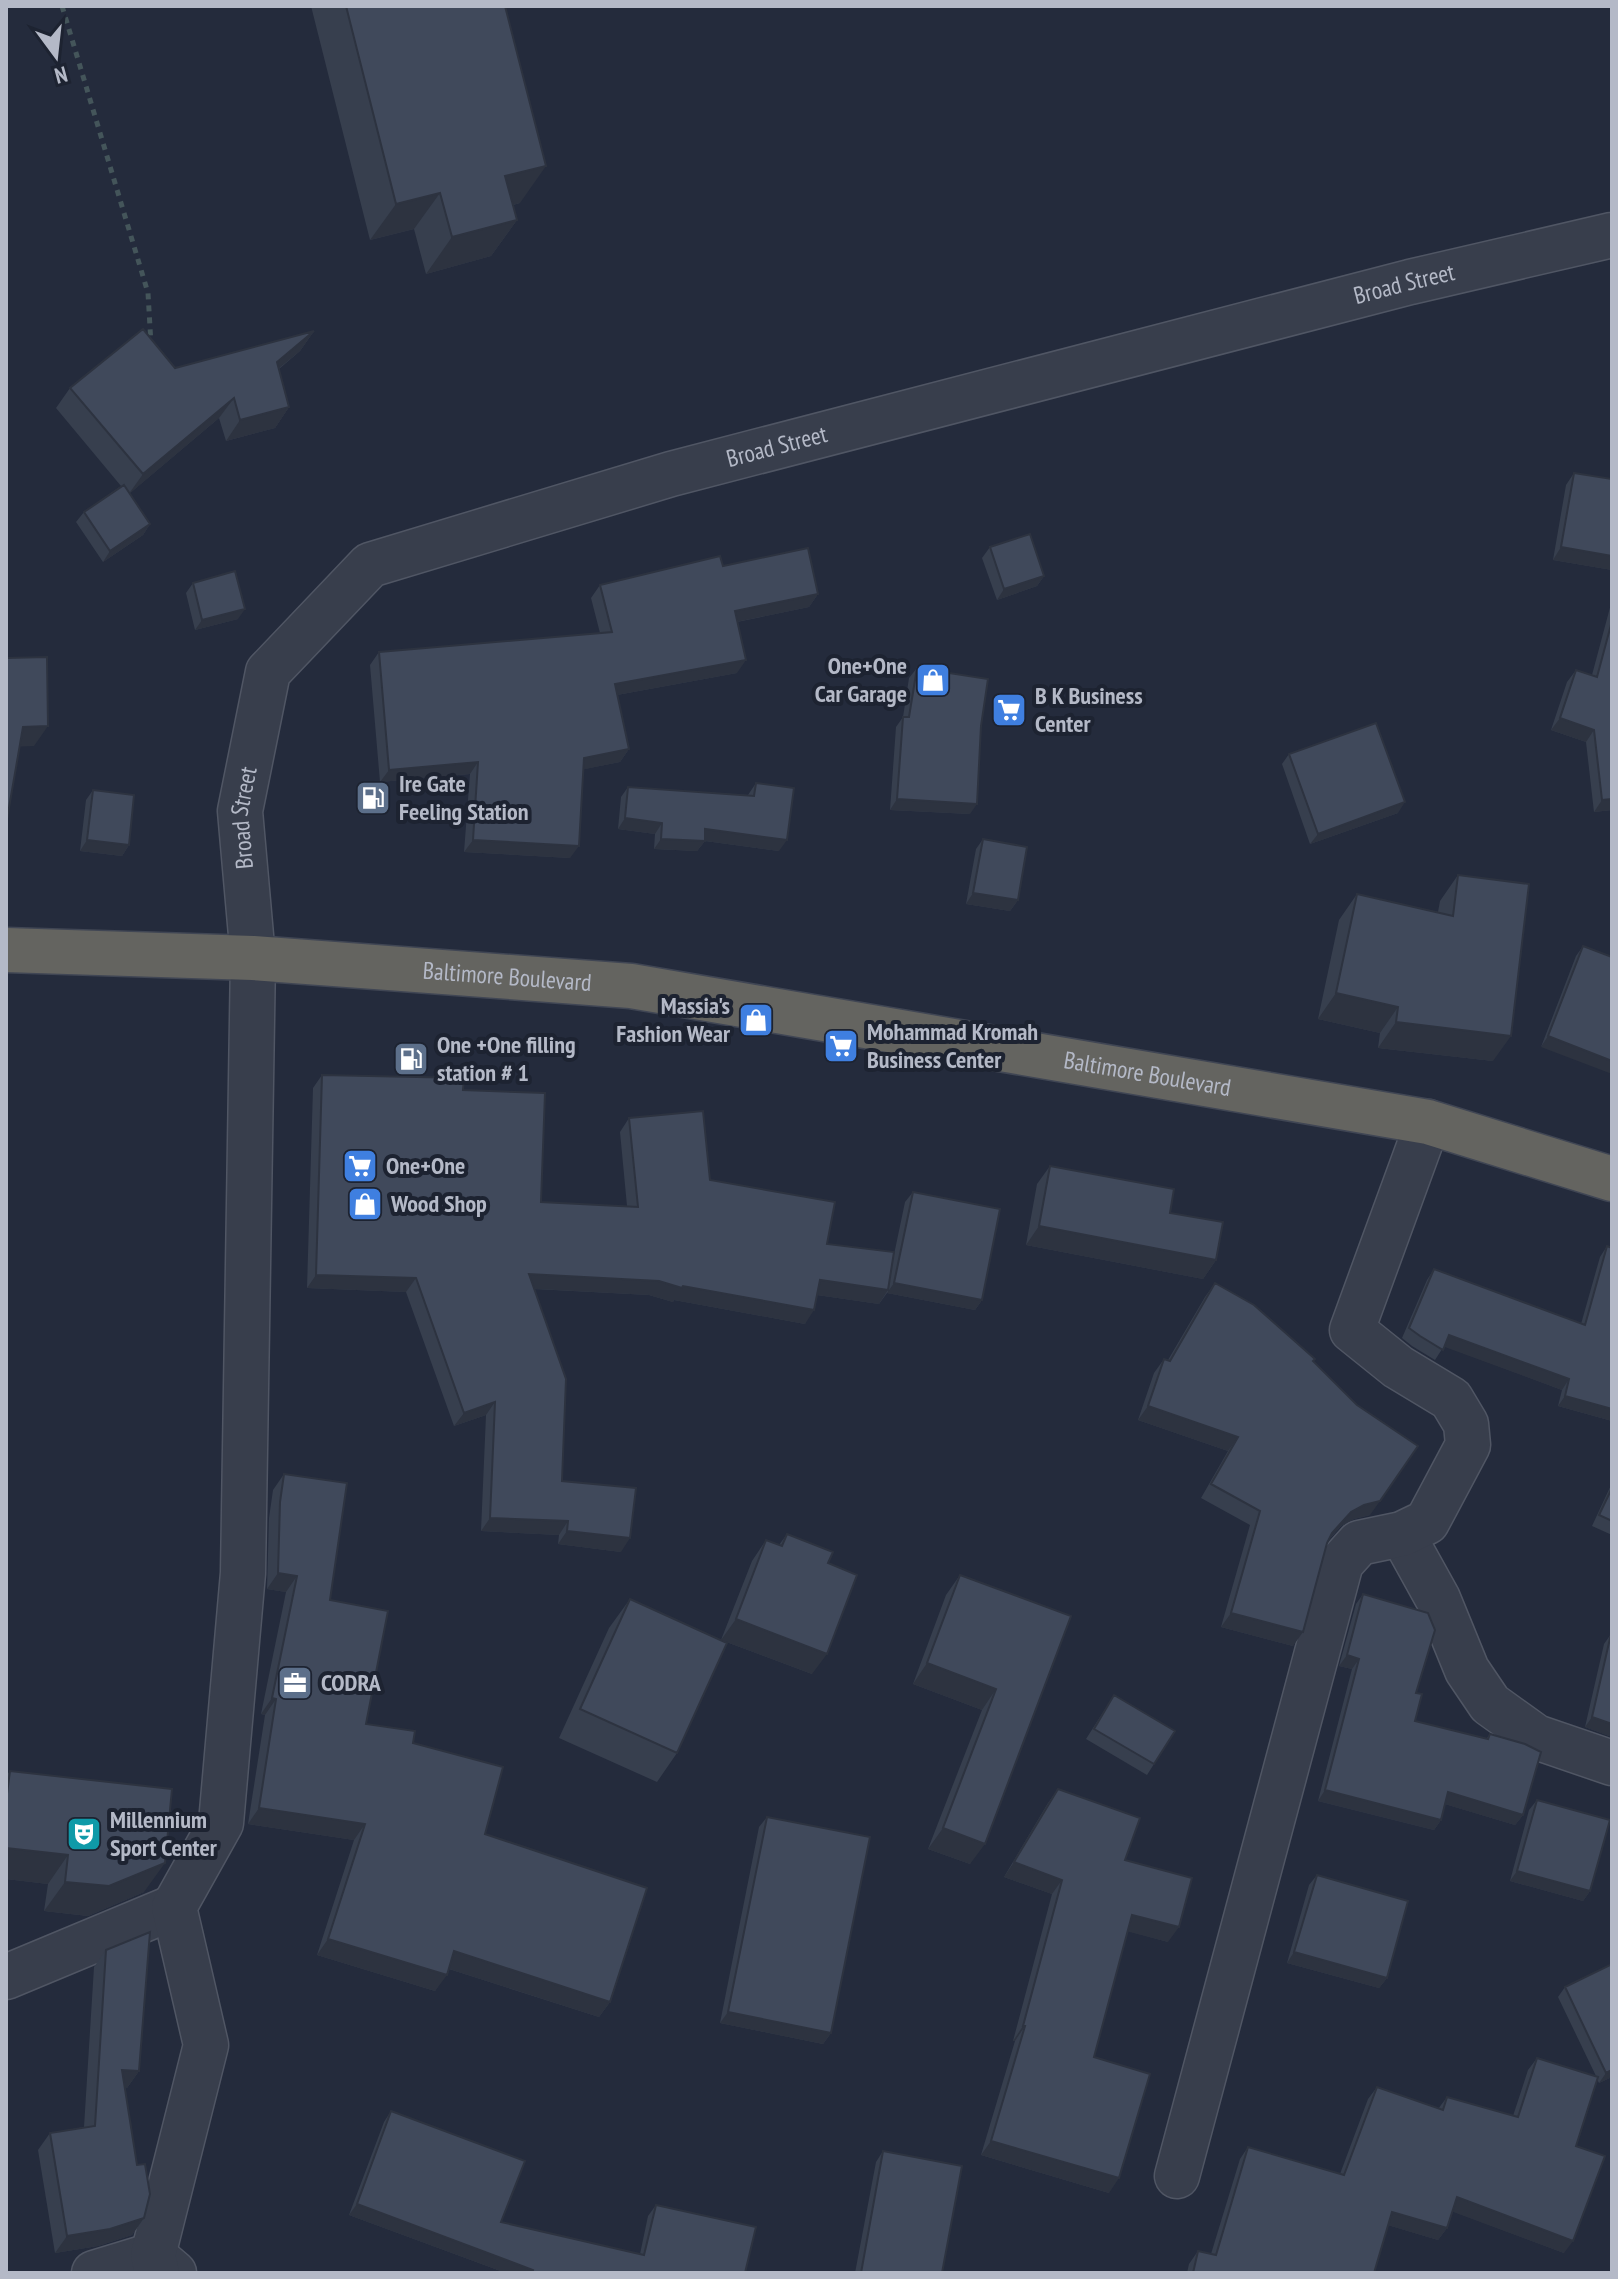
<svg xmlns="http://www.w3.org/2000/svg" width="1618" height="2279" font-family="'PT Sans Narrow',sans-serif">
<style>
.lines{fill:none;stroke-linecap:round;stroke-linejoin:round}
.minor-casing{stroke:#505664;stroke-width:47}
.trunk-casing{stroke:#404654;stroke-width:47}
.path{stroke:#44555a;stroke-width:5;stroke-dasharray:6 6;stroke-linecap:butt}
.minor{stroke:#383e4c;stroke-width:44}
.trunk{stroke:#646460;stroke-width:44}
.wall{fill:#373f4e}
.shaded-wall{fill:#2d3340}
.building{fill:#40495b;stroke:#2d3340;stroke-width:2}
.labels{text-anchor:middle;stroke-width:8;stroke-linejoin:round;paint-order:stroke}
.street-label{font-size:24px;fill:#b4b9c7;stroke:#1d2331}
.poi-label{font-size:24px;font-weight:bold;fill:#b4b9c7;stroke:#1d2331;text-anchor:start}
</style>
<rect width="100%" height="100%" fill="#242b3c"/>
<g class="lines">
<g class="minor-casing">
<g id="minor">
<path d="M1402,1534L1438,1599L1467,1670L1490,1704L1536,1737L1612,1763"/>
<path d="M6,1977L174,1907"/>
<path d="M1177,2176L1341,1563L1359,1543L1402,1534L1427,1522L1468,1445L1466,1424L1451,1399L1398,1367L1352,1330L1428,1122"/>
<path d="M94,2273L153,2255L174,2273"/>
<path id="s1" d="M157,2273L153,2255L206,2045L174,1907L221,1823L243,1573L253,958L240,811L268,672L370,565L671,474L1410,282L1612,235"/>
</g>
</g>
<g class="trunk-casing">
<g id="trunk">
<path id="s2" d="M6,950L253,958L631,986L1428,1122L1612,1179"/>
</g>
</g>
<path class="path" d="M62,6L148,293L151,344"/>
<use href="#minor" class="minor"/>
<use href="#trunk" class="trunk"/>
</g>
<path class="wall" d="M311,6H505L520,203L513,205L517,220L491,256L426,274L414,229L370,240Z
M314,331L300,351L279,369L289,407L275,428L226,441L219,418L130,493L150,524L143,535L103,562L76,522L84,512L121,486L56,408L70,388L175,368Z
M1574,473L1612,479V570L1553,560L1566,485Z
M990,547L1044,576L1037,586L997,600L982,558Z
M723,566L818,594L809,607L737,622V673L617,695L629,749L620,762L584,769L570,858L464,852L470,774L380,782L370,665L379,652L600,633L591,598L600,585Z
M193,583L238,619L195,630L186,593Z
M1612,600V810L1594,812L1586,742L1551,730L1567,682L1576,670L1592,675Z
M917,668L970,814L890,810L896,727L903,717L909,678Z
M1289,754L1398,813L1310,844L1282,764Z
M756,783L779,851L705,841L697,851L654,849L655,834L618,829L621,797L628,787L748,795Z
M93,790L129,845L122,856L80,851L86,800Z
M983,839L1018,900L1010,911L966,904L976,849Z
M1458,875L1493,1061L1378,1048L1380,1033L1318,1019L1339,920L1357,894L1438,912L1440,901Z
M1583,946L1612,957L1541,1047L1576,956Z
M322,1075L463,1090L541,1202L627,1206L620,1132L629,1118L710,1180L827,1244L891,1269L905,1202L913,1192L982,1300L975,1310L887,1293L879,1304L817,1295L805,1324L674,1300L673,1302L649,1295L534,1289L562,1481L621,1552L558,1544L559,1535L481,1531L486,1415L454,1426L406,1292L307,1288L313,1088Z
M1050,1166L1170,1213L1216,1260L1203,1279L1026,1245L1037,1184Z
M1607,1246L1612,1248V1421L1558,1406L1562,1390L1444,1346L1435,1360L1412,1346L1402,1338L1427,1280L1434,1269L1581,1324L1600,1257Z
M1215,1283L1313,1361L1370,1515L1354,1519L1341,1526L1328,1541L1293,1646L1221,1627L1250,1525L1201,1498L1228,1451L1138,1420L1154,1373L1164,1359L1168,1360L1205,1297Z
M284,1474L330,1600L366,1724L413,1743L485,1834L610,2002L599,2017L449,1969L435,1991L317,1955L354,1840L248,1824L265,1715L261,1714L286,1592L267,1589L269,1518L273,1490Z
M1612,1483V1535L1592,1526Z
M787,1534L828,1563L812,1674L721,1640L752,1561L766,1540L779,1545Z
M960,1575L1071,1616L970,1864L928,1849L982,1710L913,1684L946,1595Z
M1363,1594L1416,1693L1415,1721L1486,1739L1490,1734L1523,1815L1515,1825L1445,1804L1441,1820L1434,1830L1318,1801L1352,1669L1339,1666L1356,1604Z
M630,1599L677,1753L657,1782L559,1738L609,1628Z
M1611,1634H1612V1737L1585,1727L1604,1644Z
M1114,1695L1154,1764L1147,1775L1086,1739Z
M10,1771L144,1892L88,1916L44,1911L48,1884L6,1879V1776Z
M1058,1789L1125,1860L1168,1942L1128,1931L1094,2057L1109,2193L981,2155L1015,2041H1013L1052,1894L1004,1877L1048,1803Z
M1537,1800L1590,1891L1583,1901L1510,1881L1529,1810Z
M767,1817L831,2033L823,2044L720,2023L759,1827Z
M1317,1875L1387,1978L1379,1988L1287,1963L1309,1885Z
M106,1950L139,2071L127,2088H125L144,2218L132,2235L98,2246L55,2253L38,2150L50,2133L84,2127L94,1967Z
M1612,1964V2077L1599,2083L1597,2079L1576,2146L1564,2253L1452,2211L1447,2228L1438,2240L1388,2225L1374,2273H1187L1189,2264L1198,2251L1211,2254L1240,2159L1248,2147L1340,2174L1368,2099L1377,2087L1438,2109L1447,2097L1513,2116L1528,2070L1537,2058L1596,2076L1558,1997L1565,1987Z
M391,2111L501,2222L640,2254L648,2216L656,2205L745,2273H506L349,2215L384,2122Z
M883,2151L942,2273H855L876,2162Z"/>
<path class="shaded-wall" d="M546,166L520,203L480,213L505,176Z
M440,193L414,229L370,240L396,204Z
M517,220L491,256L426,274L452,237Z
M314,331L300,351L262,382L277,362Z
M234,398L219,418L128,495L143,474Z
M289,407L275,428L226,441L240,420Z
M150,524L143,535L103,562L110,551Z
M1561,547L1612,556V570L1553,560Z
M1044,576L1037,586L997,600L1004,589Z
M818,594L809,607L726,624L735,611Z
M245,609L238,619L195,630L202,620Z
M746,660L737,673L606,697L615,684Z
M1560,718L1594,730L1586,742L1551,730Z
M48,726L34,746L9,747L23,727Z
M629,749L620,762L576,771L584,758Z
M478,762L470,774L380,782L389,770Z
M897,799L977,804L970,814L890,810Z
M1612,799V810L1594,812L1602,800Z
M1405,802L1398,813L1310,844L1318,834Z
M625,818L662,823L655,834L618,829Z
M705,829L787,840L779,851L698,840Z
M661,839L705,841L697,851L654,849Z
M87,840L129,845L122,856L80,851Z
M473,840L579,846L570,858L464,852Z
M973,893L1018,900L1010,911L966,904Z
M1336,993L1398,1007L1380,1033L1318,1019Z
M1396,1022L1511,1036L1493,1061L1378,1048Z
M1548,1036L1612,1061V1074L1541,1047Z
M1039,1226L1216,1260L1203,1279L1026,1245Z
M529,1274L659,1281L814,1310L805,1324L674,1300L673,1302L649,1295L519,1288Z
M316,1275L416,1278L406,1292L307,1288Z
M820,1280L888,1290L879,1304L810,1294Z
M894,1283L982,1300L975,1310L887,1293Z
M1449,1335L1569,1379L1562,1390L1442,1346Z
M1565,1396L1612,1409V1421L1558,1406Z
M495,1402L486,1415L454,1426L464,1413Z
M1148,1406L1238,1437L1228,1451L1138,1420Z
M1380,1501L1370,1515L1354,1519L1341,1526L1322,1547L1332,1533L1351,1512L1364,1505Z
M490,1518L568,1521L559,1535L481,1531Z
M567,1531L630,1538L621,1552L558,1544Z
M278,1573L297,1576L286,1592L267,1589Z
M1231,1613L1303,1632L1293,1646L1221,1627Z
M736,1619L827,1654L812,1674L721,1640Z
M1347,1655L1359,1659L1352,1669L1339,1666Z
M927,1663L996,1689L982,1710L913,1684Z
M272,1698L276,1699L265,1715L261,1714Z
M1592,1717L1612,1724V1737L1585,1727Z
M1325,1790L1441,1820L1434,1830L1318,1801Z
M1448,1792L1523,1815L1515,1825L1441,1803Z
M259,1808L365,1824L354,1840L248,1824Z
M943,1828L985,1844L970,1864L928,1849Z
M6,1848L68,1855L48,1884L6,1879Z
M1014,1862L1062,1880L1052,1894L1004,1877Z
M165,1863L144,1892L88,1916L44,1911L65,1882Z
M1517,1871L1590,1891L1583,1901L1510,1881Z
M1132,1915L1179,1927L1168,1942L1122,1930Z
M328,1939L447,1975L435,1991L317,1955Z
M454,1951L610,2002L599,2017L443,1967Z
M1294,1952L1387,1978L1379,1988L1287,1963Z
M728,2012L831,2033L823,2044L720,2023Z
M1023,2026H1025L1015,2041H1013Z
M122,2070L139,2071L127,2088L110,2087Z
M1612,2070V2077L1599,2083L1606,2073Z
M991,2141L1119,2178L1109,2193L981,2155Z
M1457,2197L1573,2241L1564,2253L1448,2210Z
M357,2204L533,2270L531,2273H506L349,2215Z
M1392,2212L1447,2228L1438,2240L1384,2224Z
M144,2218L132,2235L98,2246L55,2253L67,2236Z"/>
<path class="building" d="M346,6H505L546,166L505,176L517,220L452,237L440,193L396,204Z
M143,329L175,368L314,331L277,362L289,407L240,420L234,398L143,474L70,388Z
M1574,473L1612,479V556L1561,547Z
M124,485L150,524L110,551L84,512Z
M1030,534L1044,576L1004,589L990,547Z
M808,548L818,594L735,611L746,660L615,684L629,749L584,758L579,846L473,840L478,762L389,770L379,652L612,632L600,585L720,556L723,566Z
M235,571L245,609L202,620L193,583Z
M1612,621V799L1602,800L1594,730L1560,718L1576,670L1597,677Z
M47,657L48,726L23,727L6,825V658Z
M917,668L988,679L981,726L977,804L897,799L903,717H909Z
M1376,723L1405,802L1318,834L1289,754Z
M756,783L794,788L787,840L705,829V841L661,839L662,823L625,818L628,787L754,796Z
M93,790L134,795L129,845L87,840Z
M983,839L1027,847L1018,900L973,893Z
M1458,875L1529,884L1511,1036L1396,1022L1398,1007L1336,993L1357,894L1453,916Z
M1583,946L1612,957V1061L1548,1036Z
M322,1075L464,1078L463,1090L545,1093L541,1202L638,1207L629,1118L703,1111L710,1180L835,1202L827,1244L894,1252L888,1290L820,1280L814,1310L683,1286L682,1288L659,1281L529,1274L566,1379L562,1481L636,1488L630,1538L567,1531L568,1521L490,1518L495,1402L464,1413L416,1278L316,1275Z
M1050,1166L1174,1189L1170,1213L1223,1222L1216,1260L1039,1226Z
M913,1192L1000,1209L982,1300L894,1283Z
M1607,1246L1612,1248V1409L1565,1396L1569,1379L1449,1335L1443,1350L1420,1336L1409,1328L1434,1269L1585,1325Z
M1215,1283L1254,1305L1315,1359L1313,1361L1357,1405L1418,1446L1380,1501L1364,1505L1351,1512L1332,1533L1327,1543L1303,1632L1231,1613L1260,1511L1211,1484L1238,1437L1148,1406L1164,1359L1170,1361Z
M284,1474L347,1483L330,1600L388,1611L366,1724L415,1731L413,1743L503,1767L485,1834L647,1888L610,2002L454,1951L447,1975L328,1939L365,1824L259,1808L276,1699L272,1698L297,1576L278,1573L280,1502Z
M1612,1488V1521L1599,1515Z
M787,1534L833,1552L828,1563L857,1575L827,1654L736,1619L766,1540L782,1546Z
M960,1575L1071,1616L985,1844L943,1828L996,1689L927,1663Z
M1363,1594L1428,1613L1435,1630L1416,1693L1422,1694L1415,1721L1488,1739L1490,1734L1525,1744L1541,1752L1523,1815L1448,1792L1441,1820L1325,1790L1359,1659L1347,1655Z
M630,1599L727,1643L677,1753L580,1709Z
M1611,1634H1612V1724L1592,1717Z
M1114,1695L1175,1731L1154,1764L1094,1729Z
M10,1771L172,1789L165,1863L109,1886L65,1882L68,1855L6,1848V1801Z
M1058,1789L1140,1818L1125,1860L1192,1878L1179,1927L1132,1915L1094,2057L1150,2074L1119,2178L991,2141L1025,2026H1023L1062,1880L1014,1862Z
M1537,1800L1610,1820L1590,1891L1517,1871Z
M767,1817L870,1837L831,2033L728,2012Z
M1317,1875L1408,1901L1387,1978L1294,1952Z
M150,1932L139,2071L122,2070L137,2165L145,2164L150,2194L144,2218L110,2229L67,2236L50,2133L95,2126L106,1950Z
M1612,1964V2070L1606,2073L1565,1987Z
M1537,2058L1598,2077L1576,2146L1605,2156L1573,2241L1457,2197L1447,2228L1392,2212L1374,2273H1193L1198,2251L1216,2255L1248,2147L1344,2175L1377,2087L1443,2110L1447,2097L1518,2117Z
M391,2111L525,2161L501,2222L644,2255L656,2205L756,2227L745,2273H532L533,2270L357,2204Z
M883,2151L962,2166L942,2273H861Z"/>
<defs>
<g id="shop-square" transform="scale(1.8)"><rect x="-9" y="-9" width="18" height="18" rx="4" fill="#3f7fe0" stroke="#1d2331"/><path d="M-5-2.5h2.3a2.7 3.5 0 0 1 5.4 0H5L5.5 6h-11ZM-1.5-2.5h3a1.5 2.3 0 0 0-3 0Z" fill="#fff"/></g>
<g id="supermarket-square" transform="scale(1.8)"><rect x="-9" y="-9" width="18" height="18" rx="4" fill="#3f7fe0" stroke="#1d2331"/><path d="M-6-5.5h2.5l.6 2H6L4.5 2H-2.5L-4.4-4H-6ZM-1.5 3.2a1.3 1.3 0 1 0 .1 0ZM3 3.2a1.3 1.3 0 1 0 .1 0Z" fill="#fff"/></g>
<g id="fuel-square" transform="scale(1.8)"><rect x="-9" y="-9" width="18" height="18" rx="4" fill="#5c6f8a" stroke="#1d2331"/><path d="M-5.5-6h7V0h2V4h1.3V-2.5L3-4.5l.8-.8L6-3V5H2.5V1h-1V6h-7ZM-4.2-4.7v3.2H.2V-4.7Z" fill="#fff"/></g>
<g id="office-square" transform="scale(1.8)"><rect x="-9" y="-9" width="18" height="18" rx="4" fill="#5c6f8a" stroke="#1d2331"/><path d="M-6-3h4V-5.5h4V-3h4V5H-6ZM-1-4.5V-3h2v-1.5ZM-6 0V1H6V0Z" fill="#fff"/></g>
<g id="theatre-square" transform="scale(1.8)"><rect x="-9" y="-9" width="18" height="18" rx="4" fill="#0f9aa8" stroke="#1d2331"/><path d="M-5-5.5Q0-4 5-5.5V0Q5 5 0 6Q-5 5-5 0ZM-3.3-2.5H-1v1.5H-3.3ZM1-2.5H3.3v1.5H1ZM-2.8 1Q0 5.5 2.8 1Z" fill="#fff"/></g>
</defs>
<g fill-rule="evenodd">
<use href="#shop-square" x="933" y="680"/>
<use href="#supermarket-square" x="1009" y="710"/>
<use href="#fuel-square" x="373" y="798"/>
<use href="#shop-square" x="756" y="1020"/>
<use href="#supermarket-square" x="841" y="1046"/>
<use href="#fuel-square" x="411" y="1059"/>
<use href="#supermarket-square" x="360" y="1166"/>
<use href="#shop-square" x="365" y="1204"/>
<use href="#office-square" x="295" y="1683"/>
<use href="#theatre-square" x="84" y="1834"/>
</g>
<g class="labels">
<g class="street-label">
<text dy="8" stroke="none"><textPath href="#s1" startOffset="2848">Broad Street</textPath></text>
<text dy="8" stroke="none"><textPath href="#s1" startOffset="2200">Broad Street</textPath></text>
<text dy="8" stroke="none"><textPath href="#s1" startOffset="1480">Broad Street</textPath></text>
<text dy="8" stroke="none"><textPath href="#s2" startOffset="502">Baltimore Boulevard</textPath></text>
<text dy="8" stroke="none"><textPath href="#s2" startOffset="1150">Baltimore Boulevard</textPath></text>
</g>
<g class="poi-label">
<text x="907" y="674" text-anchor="end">One+One<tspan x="907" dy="28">Car Garage</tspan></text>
<text x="1035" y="704">B K Business<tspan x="1035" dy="28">Center</tspan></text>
<text x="399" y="792">Ire Gate<tspan x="399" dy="28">Feeling Station</tspan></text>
<text x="730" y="1014" text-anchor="end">Massia's<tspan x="730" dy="28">Fashion Wear</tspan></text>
<text x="867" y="1040">Mohammad Kromah<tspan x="867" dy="28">Business Center</tspan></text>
<text x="437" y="1053">One +One filling<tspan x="437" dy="28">station # 1</tspan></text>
<text x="386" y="1174">One+One</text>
<text x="391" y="1212">Wood Shop</text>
<text x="321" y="1691">CODRA</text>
<text x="110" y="1828">Millennium<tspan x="110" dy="28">Sport Center</tspan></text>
</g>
</g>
<rect width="1618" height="2279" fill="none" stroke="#b4b9c7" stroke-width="16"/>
<g transform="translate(56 56) rotate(165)" stroke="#1d2331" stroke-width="6" paint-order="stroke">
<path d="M0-6L14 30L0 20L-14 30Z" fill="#b4b9c7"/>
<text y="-12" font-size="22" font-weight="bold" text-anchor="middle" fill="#b4b9c7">N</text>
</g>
</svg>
